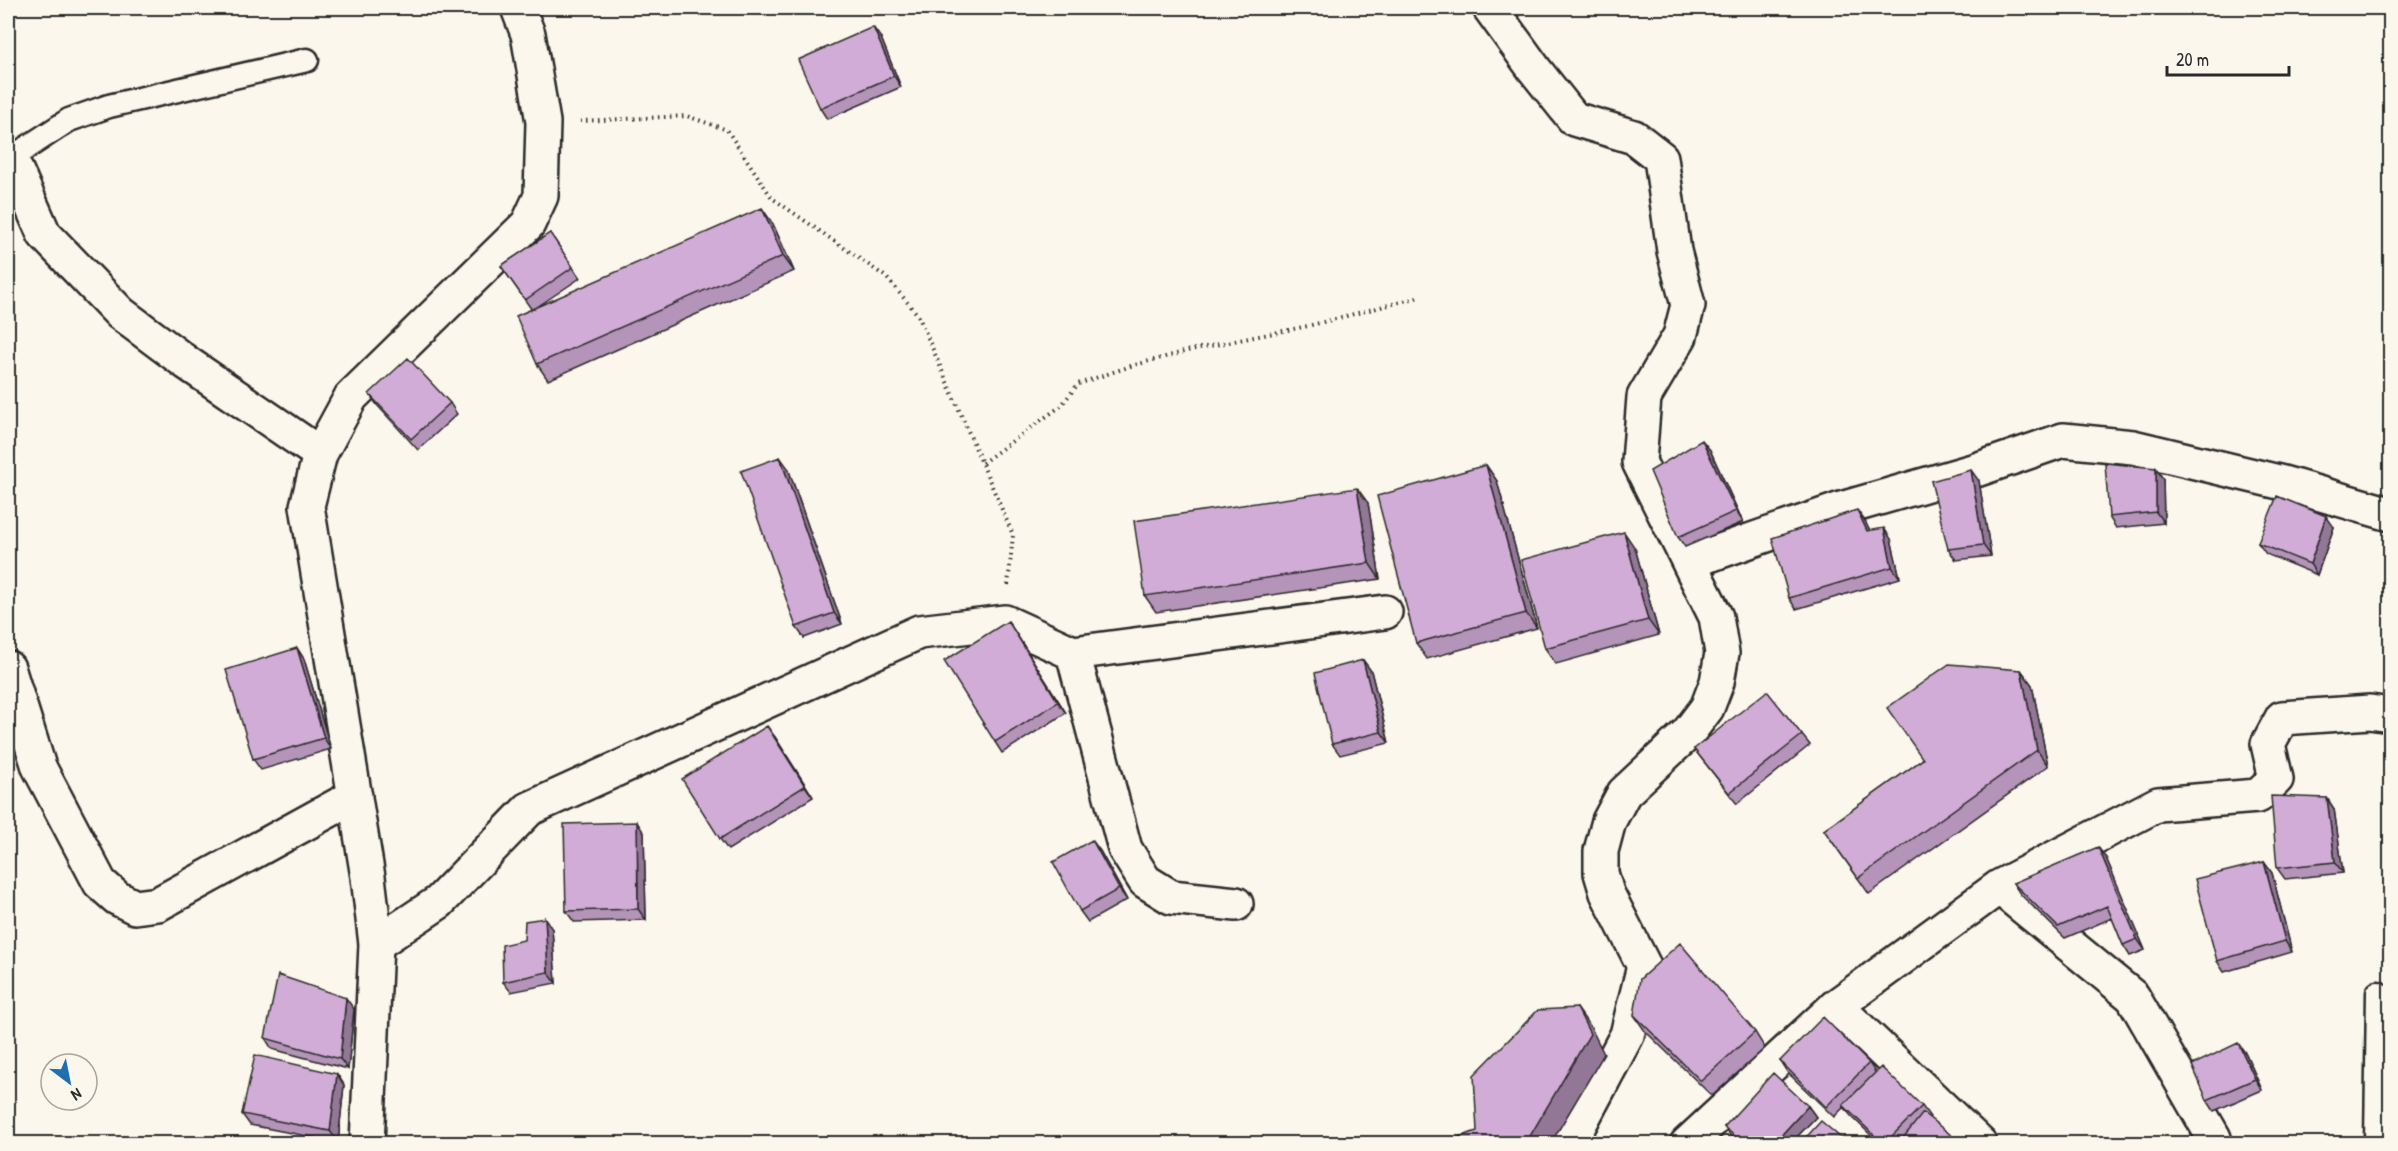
<svg xmlns="http://www.w3.org/2000/svg" width="2398" height="1151" font-family="'Patrick Hand',sans-serif">
<style>
.lines{fill:none;stroke-linecap:round;stroke-linejoin:round}
.lane-casing{stroke:#2b2b2b;stroke-width:27}
.street-casing{stroke:#2b2b2b;stroke-width:38}
.path{stroke:#2b2b2b;stroke-width:4;stroke-dasharray:1.5 4.5;stroke-linecap:butt}
.lane{stroke:#fbf7ec;stroke-width:22}
.street{stroke:#fbf7ec;stroke-width:33}
.wall{fill:#b494b8;stroke:#2b2b2b;stroke-width:1.5}
.shaded-wall{fill:#927896;stroke:#2b2b2b;stroke-width:1.5}
.building{fill:#d1acd6;stroke:#2b2b2b;stroke-width:1.5}
</style>
<rect width="100%" height="100%" fill="#fbf7ec"/>
<filter id="ink" filterUnits="userSpaceOnUse"><feTurbulence type="fractalNoise" baseFrequency=".0167" numOctaves="2"/><feDisplacementMap in="SourceGraphic" scale="12" xChannelSelector="R" yChannelSelector="G"/><feConvolveMatrix kernelMatrix="1 2 1 2 8 2 1 2 1" color-interpolation-filters="sRGB"/></filter>
<g filter="url(#ink)">
<g class="lines">
<g class="lane-casing">
<path id="lane" d="M8,160L69,120L109,106L307,60
M2376,1144L2378,993"/>
</g>
<g class="street-casing">
<path id="street" d="M1490,8L1535,70L1574,119L1634,137L1661,158L1674,251L1688,305L1680,336L1644,397L1639,462L1716,617L1722,653L1717,682L1707,708L1688,733L1624,793L1609,821L1601,851V873L1607,893L1644,966L1627,1035L1569,1144
M8,165L16,170L44,234L120,313L187,363L320,454
M1689,562L1841,509L1976,470L2063,440L2133,447L2283,483L2390,514
M1073,653L1125,849L1145,881L1171,897L1236,904
M8,668L39,767L100,883L117,898L135,907L158,904L355,796
M1999,887L2133,997L2214,1138L2212,1144
M376,944L439,902L529,809L919,632L1005,622L1073,653L1385,612
M1836,1006L1980,1144
M367,1144L376,944L368,877L307,506L320,454L351,397L528,224L541,196L543,122L528,34L518,8
M1687,1144L1836,1006L1999,887L2158,804L2258,796L2276,779L2268,744L2282,718L2370,712L2390,715"/>
</g>
<path class="path" d="M580,121L687,116L727,130L772,198L886,277L918,315L1013,535L1008,585
M982,463L1061,406L1078,384L1131,366L1195,349L1308,326L1419,297"/>
<use href="#lane" class="lane"/>
<use href="#street" class="street"/>
</g>
<path class="wall" d="M881,38L901,87L827,119L820,108Z
M773,224L794,271L548,380L537,364L532,310L501,266L550,233L580,278L537,307Z
M369,394L450,403L457,414L418,450L377,405Z
M1710,450L1743,522L1685,547L1678,537Z
M1486,465L1497,481L1537,628L1427,659L1416,643Z
M788,468L842,624L804,638L796,627Z
M2156,468L2163,479L2164,523L2116,528L2109,517Z
M1979,481L1991,556L1956,560L1948,549Z
M1368,503L1380,579L1156,612L1145,596Z
M1865,521L1869,531L1891,539L1900,578L1796,609L1789,598Z
M2334,527L2317,575L2266,554L2258,543Z
M1635,548L1659,635L1556,664L1545,648Z
M1015,632L1066,713L1002,753L995,742Z
M297,648L304,659L331,749L261,770L253,759Z
M1363,660L1371,671L1389,743L1340,755L1332,744Z
M2021,670L2032,685L2048,766L1869,894L1824,830L1923,759Z
M1802,735L1810,745L1737,804L1694,749Z
M775,737L813,797L728,850L720,839Z
M2327,798L2334,809L2343,873L2285,879L2277,868Z
M644,833L646,920L574,922L566,911Z
M1100,851L1127,900L1088,922L1080,911Z
M2106,858L2145,950L2130,956L2123,945L2112,918L2065,938L2020,894L2013,883Z
M2264,862L2272,873L2292,952L2224,972L2217,961Z
M552,929L556,983L511,992L503,982L524,940Z
M354,1009L348,1069L272,1049L265,1038Z
M1634,1015L1755,1032L1765,1048L1712,1096L1645,1031Z
M2246,1054L2262,1090L2214,1111L2207,1100Z
M1780,1061L1869,1063L1875,1072L1922,1106L1930,1117L1929,1118L1961,1143H1879L1851,1116L1844,1107L1834,1117L1787,1072Z
M337,1074L344,1085L338,1142L250,1125L242,1114Z
M1808,1106L1816,1117L1791,1143H1738L1732,1138L1724,1127Z"/>
<path class="shaded-wall" d="M873,27L881,38L901,87L894,76Z
M762,208L773,224L794,271L783,256Z
M1702,440L1710,450L1743,522L1736,511Z
M780,457L788,468L842,624L834,613Z
M1486,465L1497,481L1537,628L1526,613Z
M2156,468L2163,479L2164,523L2156,512Z
M1971,470L1979,481L1991,556L1983,545Z
M1357,488L1368,503L1380,579L1369,563Z
M1857,510L1865,521L1875,542L1867,531Z
M2326,516L2334,527L2317,575L2310,564Z
M1884,528L1891,539L1900,578L1892,567Z
M1624,532L1635,548L1659,635L1648,620Z
M1008,621L1015,632L1066,713L1058,702Z
M297,648L304,659L331,749L324,738Z
M1363,660L1371,671L1389,743L1381,732Z
M2021,670L2032,685L2048,766L2037,750Z
M767,726L775,737L813,797L805,786Z
M2327,798L2334,809L2343,873L2335,862Z
M637,822L644,833L646,920L638,909Z
M1092,840L1100,851L1127,900L1119,889Z
M2098,847L2106,858L2145,950L2137,939Z
M2264,862L2272,873L2292,952L2285,941Z
M545,918L552,929L556,983L548,972Z
M346,998L354,1009L348,1069L340,1059Z
M1577,1008L1591,1028L1604,1054L1551,1143H1526Z
M2238,1043L2246,1054L2262,1090L2255,1079Z
M337,1074L344,1085L338,1142L330,1131Z
M1808,1106L1816,1117L1791,1143H1774Z"/>
<path class="building" d="M873,27L894,76L820,108L798,60Z
M762,208L783,256L537,364L516,316Z
M550,233L573,267L525,300L501,266Z
M408,358L450,403L411,439L369,394Z
M1702,440L1736,511L1678,537L1650,471Z
M780,457L834,613L796,627L741,471Z
M2105,463L2156,468V512L2109,517Z
M1486,465L1526,613L1416,643L1377,496Z
M1971,470L1983,545L1948,549L1931,481Z
M1357,488L1369,563L1145,596L1134,521Z
M2277,496L2326,516L2310,564L2258,543Z
M1857,510L1867,531L1884,528L1892,567L1789,598L1772,538Z
M1624,532L1648,620L1545,648L1521,560Z
M1008,621L1058,702L995,742L944,661Z
M297,648L324,738L253,759L226,670Z
M1363,660L1381,732L1332,744L1315,673Z
M1949,664L2021,670L2037,750L1858,878L1824,830L1923,759L1887,708Z
M1767,691L1802,735L1729,793L1694,749Z
M767,726L805,786L720,839L682,779Z
M2271,796L2327,798L2335,862L2277,868Z
M637,822L638,909L566,911L564,824Z
M1092,840L1119,889L1080,911L1053,862Z
M2098,847L2137,939L2123,945L2107,906L2058,927L2013,883Z
M2264,862L2285,941L2217,961L2195,879Z
M545,918L548,972L503,982L502,945L524,940L525,921Z
M1680,943L1755,1032L1701,1081L1634,1015L1640,979Z
M278,975L346,998L340,1059L265,1038Z
M1577,1008L1590,1034L1526,1143H1440L1477,1131L1474,1075L1538,1010Z
M1823,1017L1869,1063L1826,1107L1780,1061Z
M2238,1043L2255,1079L2207,1100L2192,1065Z
M255,1055L337,1074L330,1131L242,1114Z
M1881,1067L1922,1106L1885,1143H1882L1843,1105Z
M1773,1073L1808,1106L1774,1143H1743L1724,1127Z
M1923,1113L1961,1143H1899Z
M1821,1121L1847,1143H1801Z"/>
</g>
<rect width="2398" height="1151" fill="none" stroke="#fbf7ec" stroke-width="30"/>
<rect x="15" y="15" width="2368" height="1121" fill="none" stroke="#2b2b2b" stroke-width="2" filter="url(#ink)"/>
<g transform="translate(69 1082) rotate(148)"><circle r="28" fill="#fbf7ec" stroke="#a8a59f" stroke-width="1.5"/>
<path d="M0-4.5L10 22L0 15L-10 22Z" fill="#1f6fb2"/>
<text y="-9" font-size="16" font-weight="bold" text-anchor="middle" fill="#2b2b2b">N</text>
</g>
<path d="M2167 66v9h122v-9" fill="none" stroke="#2b2b2b" stroke-width="3"/>
<text x="2176" y="66" font-size="18" fill="#2b2b2b" stroke="#fbf7ec" stroke-width="4.5" paint-order="stroke">20 m</text>
</svg>
